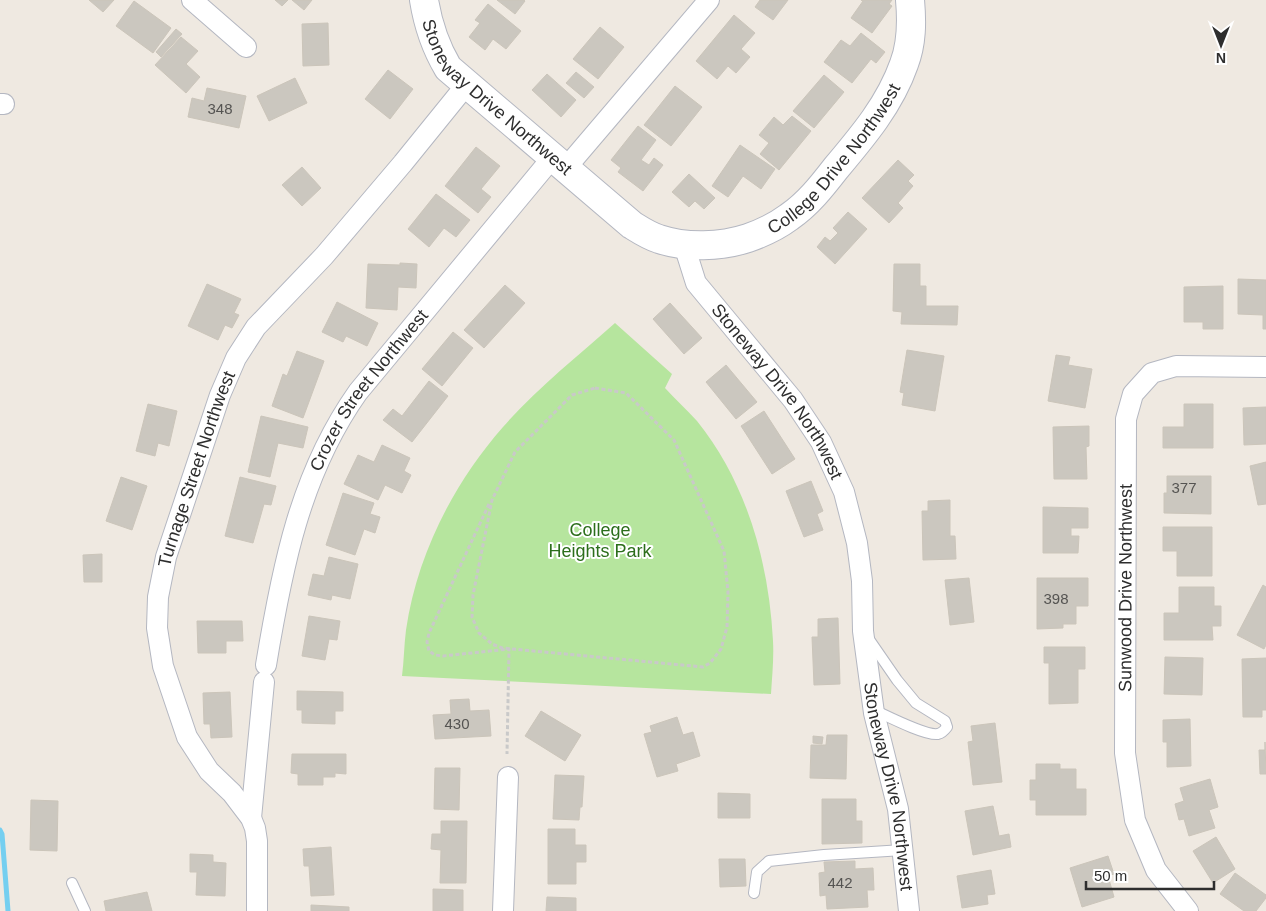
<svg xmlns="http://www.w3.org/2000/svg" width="1266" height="911" font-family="Helvetica,sans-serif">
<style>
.green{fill:#b6e59e}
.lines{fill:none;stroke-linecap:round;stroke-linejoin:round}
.stream{stroke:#75cff0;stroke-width:5}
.building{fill:#cbc7bf;stroke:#cbc5ba}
.lane-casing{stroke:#b4b7c1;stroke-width:12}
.street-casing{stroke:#b4b7c1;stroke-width:22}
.secondary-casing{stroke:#b4b7c1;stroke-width:30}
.path{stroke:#c9c9c9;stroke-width:3;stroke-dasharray:4 2.5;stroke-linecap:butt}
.lane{stroke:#fff;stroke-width:10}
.street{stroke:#fff;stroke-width:20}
.secondary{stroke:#fff;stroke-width:28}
.labels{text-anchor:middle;stroke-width:4;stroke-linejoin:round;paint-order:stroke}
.number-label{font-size:15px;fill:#555452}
.street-label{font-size:18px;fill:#2e2e2e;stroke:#fff}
.park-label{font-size:18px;fill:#2c6e1b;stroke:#fff}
</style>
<rect width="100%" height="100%" fill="#efe9e1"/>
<path class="green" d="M615,323L672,374L665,388C675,399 687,410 697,421C747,483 769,563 773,641C774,659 772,677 771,694L402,676C404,661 404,645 406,630C417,555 453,484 503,427C535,390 578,356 615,323Z"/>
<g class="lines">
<path class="stream" d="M0,830L2,834L8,911"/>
</g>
<path class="building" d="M89,0H114L103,12Z
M275,0H288L282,6Z
M292,0H312L304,10Z
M497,0H524L525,1L515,14Z
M760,0H788L773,20L755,7Z
M861,0H892L889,4L892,6L872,33L851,18L863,1Z
M134,1L171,28L153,53L116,26Z
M488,4L521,31L506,49L493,39L485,50L469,37L480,23L475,20Z
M734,15L755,33L741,49L750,57L736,73L728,66L717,79L696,61Z
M328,23L329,65L303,66L302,24Z
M600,27L624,47L598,79L573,59Z
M176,29L182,34L161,57L156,52Z
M861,33L885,52L876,63L871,59L852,83L824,62L841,40L850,46Z
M181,37L198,51L186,64L200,77L186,93L155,65Z
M388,70L413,89L390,119L365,99Z
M576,72L594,87L584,98L566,83Z
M547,74L576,100L561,117L532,90Z
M824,75L844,92L814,128L793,111Z
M295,78L307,103L269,121L257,96Z
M675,86L702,107L671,146L644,125Z
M207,88L246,96L239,128L188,117L192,98L204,101Z
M792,116L811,131L779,170L760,154L769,143L759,135L774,117L783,125Z
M638,126L656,140L641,160L649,165L654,158L663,165L643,191L618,172L621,168L611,160Z
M740,145L775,169L761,189L743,176L728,197L712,186Z
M476,147L500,166L481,189L491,197L478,213L445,186Z
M898,160L914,175L908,181L913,186L898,203L903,208L889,223L862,198Z
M302,167L321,188L302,206L282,185Z
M689,174L715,198L704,209L695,201L689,207L672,192Z
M436,194L470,220L456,237L444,228L429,247L408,229Z
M848,212L867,229L835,264L817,247L825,237L830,241L838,233L833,228Z
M400,263L417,264L416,288L398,287L397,310L366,308L368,264L400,265Z
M894,264H920V286H926V306H958L957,325L901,324L902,312L893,311Z
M1238,279L1266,280V329H1263V315L1238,314Z
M207,284L241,299L234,313L239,315L232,328L225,325L218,340L188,326Z
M505,285L525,303L484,348L464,330Z
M1223,286V329H1203V322H1184V287Z
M337,302L378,323L367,346L346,336L343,342L322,332Z
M670,303L702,338L684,354L653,319Z
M453,332L473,348L442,386L422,369Z
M907,350L944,356L935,411L902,405L904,393L900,392Z
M297,351L324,361L303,418L272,406L283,374L287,376Z
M1056,355L1070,357L1068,365L1092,369L1085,408L1048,401Z
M726,365L757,402L736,419L706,382Z
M429,381L448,396L412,442L383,420L393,409L402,416Z
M148,404L177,411L169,446L158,443L155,456L136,451Z
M1184,404H1213V448H1163V427H1184Z
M1266,407V444L1244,445L1243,408Z
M764,411L795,459L772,474L741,426Z
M261,416L308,427L303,448L278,443L270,477L248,472Z
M1089,426V446L1086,447L1087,479H1054L1053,427Z
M382,445L410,458L404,471L411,475L402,493L385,485L378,500L344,484L358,455L374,462Z
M1266,462V504L1258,505L1250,466Z
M1167,476H1211V514L1164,513V493H1167Z
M121,477L147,486L132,530L106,521Z
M240,477L276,486L271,505L264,504L253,543L225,536Z
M811,481L823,511L817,514L823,530L804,537L786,491Z
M343,493L374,503L370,514L380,517L375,533L364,529L355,555L326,545Z
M950,500V536H955L956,559L923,560L922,511H928V501Z
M1043,507L1088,508V528H1071V536H1079L1078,553H1043Z
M1163,527H1212V576H1177V551H1163Z
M102,554V582H84L83,555Z
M329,557L358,564L350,599L332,595L331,600L308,595L313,574L324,576Z
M969,578L974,622L950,625L945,580Z
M1037,578H1088V606H1076V624H1063V628L1037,629Z
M1263,585L1266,587V645L1264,649L1237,635Z
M1179,587H1214V606H1221V626H1212L1213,640H1164V613H1179Z
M309,616L340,621L337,640L329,639L325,660L302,656Z
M838,618L840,684L814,685L812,637H818V619Z
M197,621H242L243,641H226V653H198Z
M1044,647H1085V669H1078V703L1049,704V663H1044Z
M1165,657L1203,658L1202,695L1164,694Z
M1266,658V710H1262V717H1243L1242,659Z
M297,691L343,692V711H335V724L302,723V710H297Z
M230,692L232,737L211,738L210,724H204L203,693Z
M469,699L470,711L489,710L491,736L435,739L433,715L451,714L450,700Z
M541,711L581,735L565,761L525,736Z
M677,717L683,735L693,732L700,756L676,764L678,771L657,777L644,734L652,732L650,726Z
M1190,719L1191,766L1167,767V742H1163V720Z
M995,723L1002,782L973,785L968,742L973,741L971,726Z
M827,735H847L846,779L810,778L811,745H826Z
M813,736L823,737L822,744L813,743Z
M1265,742L1266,774H1260L1259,750H1265Z
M292,754H346V774L335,773V777H323V785H298V774L291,773Z
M1036,764H1060V769H1076V789H1086V815H1036V800H1030V780H1036Z
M435,768H460L459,810L434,809Z
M555,775L584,776L582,807H580L579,820L553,819Z
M1210,779L1218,807L1209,810L1215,828L1189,836L1184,819L1179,820L1175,804L1184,801L1180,788Z
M718,793L750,794V818H718Z
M822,799H856V821H862V843L822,844Z
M31,800L58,801L57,851L30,850Z
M993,806L999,836L1009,834L1011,847L973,855L965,811Z
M441,821H467L466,883H440L441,850L431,849L432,834H441Z
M548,829H575V845H586V862H576V884H548Z
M1216,837L1235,869L1213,883L1193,851Z
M331,847L334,895L311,896L309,866H304L303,849Z
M190,854L213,855V862L226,863L225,896L196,895L197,872H190Z
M1108,856L1114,874L1108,876L1114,897L1082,907L1070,868Z
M719,859H745L746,886L720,887Z
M855,861V869L873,868L874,890H867L868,907L827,909L826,895L820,896L819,873L825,872L824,862Z
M991,870L995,894L987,895L988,904L962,908L957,876Z
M1235,873L1266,895V898L1256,911H1244L1220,894Z
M433,889L463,890V911H433Z
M147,892L152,911H106L104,901Z
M547,897L576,898V911H546Z
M311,905L349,907V911H311Z"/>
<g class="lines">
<g class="lane-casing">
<path id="lane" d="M868,638L897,680L916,703L945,721L947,727C944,731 942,733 938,734C926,736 887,716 874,710
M72,883L85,911
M754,893L757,872L769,861L824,855L903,850"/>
</g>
<g class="street-casing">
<g id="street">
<path d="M192,0L246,47"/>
<path d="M0,104H4"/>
<path d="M565,169L709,0"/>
<path id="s1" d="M684,245L696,283L793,400L821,442L844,492L857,543L862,581L863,631L874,713L898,809L909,911"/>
<path id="s2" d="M266,665C282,568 300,474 358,392L552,158"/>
<path d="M251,818L264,682"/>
<path id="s3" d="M257,911V841L255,828L251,818L232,793L209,771L187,737L163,666L157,628L158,597L166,557L220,395L236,358L256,327L324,256L403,163L467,84"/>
<path d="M503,911L508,777"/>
<path id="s4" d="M1188,911L1156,870L1135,820L1125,753L1126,419L1133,394L1152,373L1176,366L1266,367"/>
</g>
</g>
<g class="secondary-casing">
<g id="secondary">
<path id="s5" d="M424,0C428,25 435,46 448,68L632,225C640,230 649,236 659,239C686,248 721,247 748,238C762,233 777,226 789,217C808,204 822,186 836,168C863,136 890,104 904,64C912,43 912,22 910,0"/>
</g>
</g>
<path class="path" d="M595,388L626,393L674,440L724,551L728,592L727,627L721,649L710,663L703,667L502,648L492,644L479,633L472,617L473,595L492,500L515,452L572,395Z
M489,504L429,633L427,642L429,651L435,655L443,656L509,649L507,754"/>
<use href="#lane" class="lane"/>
<use href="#street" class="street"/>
<use href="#secondary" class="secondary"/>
</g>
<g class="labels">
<g class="number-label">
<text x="220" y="114">348</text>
<text x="1184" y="493">377</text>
<text x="1056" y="604">398</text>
<text x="457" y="729">430</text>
<text x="840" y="888">442</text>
</g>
<g class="street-label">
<text dy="6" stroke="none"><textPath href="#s5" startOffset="126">Stoneway Drive Northwest</textPath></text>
<text dy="6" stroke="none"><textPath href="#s5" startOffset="555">College Drive Northwest</textPath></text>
<text dy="6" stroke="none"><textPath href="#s2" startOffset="298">Crozer Street Northwest</textPath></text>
<text dy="6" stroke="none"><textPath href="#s1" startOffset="176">Stoneway Drive Northwest</textPath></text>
<text dy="6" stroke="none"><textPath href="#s3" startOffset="476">Turnage Street Northwest</textPath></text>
<text dy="6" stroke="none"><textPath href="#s4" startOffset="339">Sunwood Drive Northwest</textPath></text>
<text dy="6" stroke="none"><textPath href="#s1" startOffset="596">Stoneway Drive Northwest</textPath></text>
</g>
<g class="park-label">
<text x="600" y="536">College<tspan x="600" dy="21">Heights Park</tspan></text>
</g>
</g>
<g transform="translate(1221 45) rotate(180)" stroke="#ffffff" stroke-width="4" paint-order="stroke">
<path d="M0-4L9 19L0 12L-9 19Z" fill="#2e2e2e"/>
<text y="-8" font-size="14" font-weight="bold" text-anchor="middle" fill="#2e2e2e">N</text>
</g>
<path d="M1086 881v8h128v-8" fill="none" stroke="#2e2e2e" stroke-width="2.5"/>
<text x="1094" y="881" font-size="15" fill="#2e2e2e" stroke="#ffffff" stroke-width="4" paint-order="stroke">50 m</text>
</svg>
